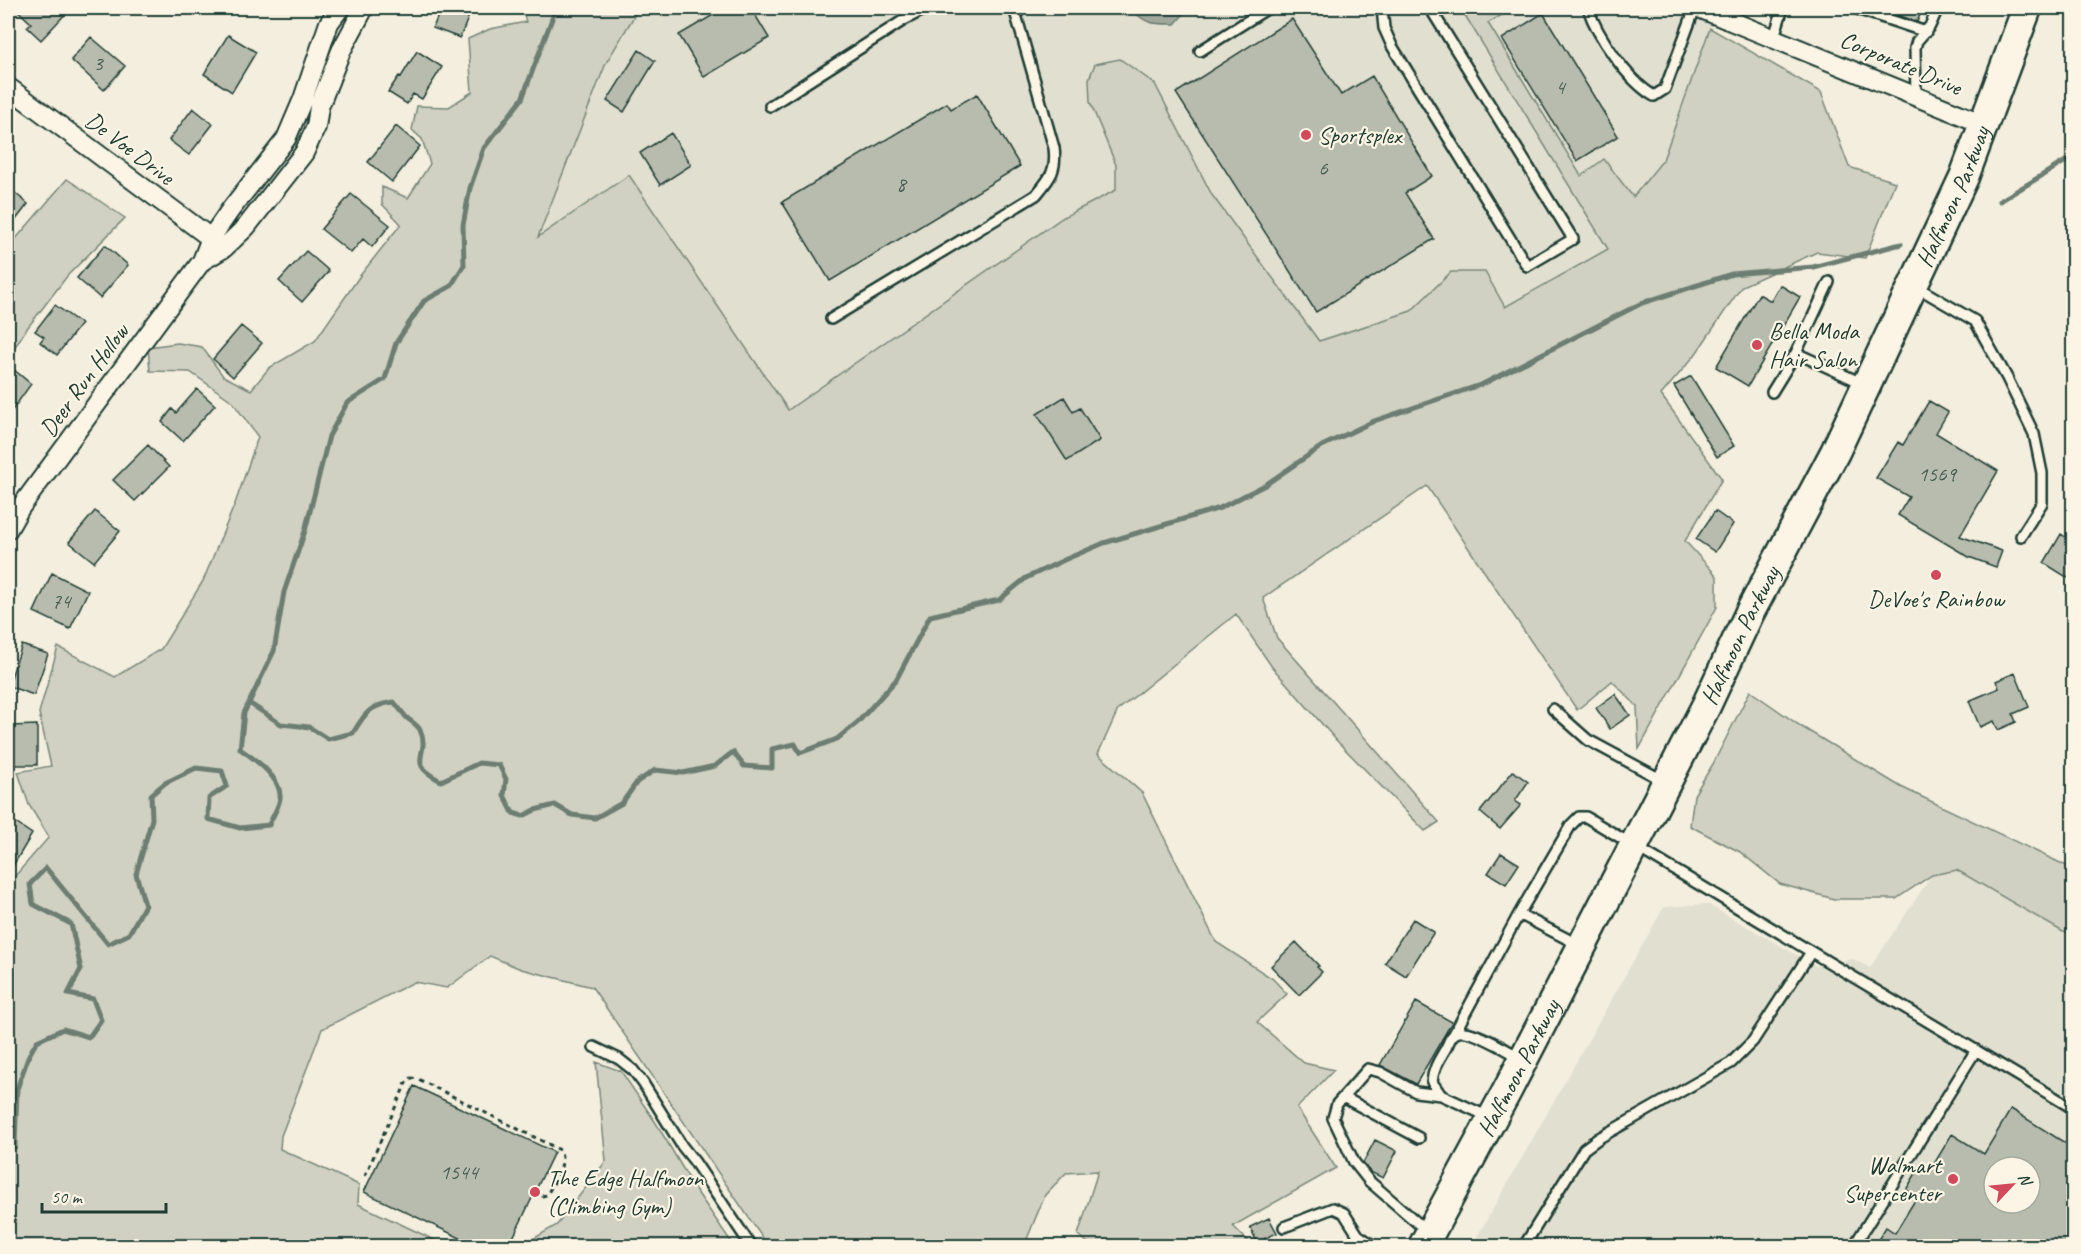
<svg xmlns="http://www.w3.org/2000/svg" width="2081" height="1254" font-family="Caveat,sans-serif">
<style>
.built{fill:#e1dfd0;fill-rule:evenodd}
.green{fill:#d0d1c2;stroke:#78877b;stroke-width:1.5}
.water{fill:#a0a89b;stroke:#6c7d72;stroke-width:1.5}
.lines{fill:none;stroke-linecap:round;stroke-linejoin:round}
.stream{stroke:#6c7d72;stroke-width:5}
.building{fill:#b8bcae;stroke:#1f3d34;stroke-width:1.5;fill-rule:evenodd}
.lane-casing{stroke:#1f3d34;stroke-width:14}
.street-casing{stroke:#1f3d34;stroke-width:22}
.primary-casing{stroke:#1f3d34;stroke-width:33}
.path{stroke:#1f3d34;stroke-width:3;stroke-dasharray:4.5 4.5;stroke-linecap:butt}
.lane{stroke:#fcf5e5;stroke-width:9}
.street{stroke:#fcf5e5;stroke-width:18}
.primary{stroke:#fcf5e5;stroke-width:28}
.poi-dot{fill:#d1495b;stroke:#fcf5e5;stroke-width:2}
.labels{text-anchor:middle;stroke-width:4.5;stroke-linejoin:round;paint-order:stroke}
.number-label{font-size:21px;fill:#455d52}
.street-label{font-size:24px;fill:#1f3d34;stroke:#fcf5e5}
.poi-label{font-size:24px;fill:#1f3d34;stroke:#fcf5e5;text-anchor:start}
</style>
<rect width="100%" height="100%" fill="#f3eede"/>
<filter id="ink" filterUnits="userSpaceOnUse"><feTurbulence type="fractalNoise" baseFrequency=".0167" numOctaves="2"/><feDisplacementMap in="SourceGraphic" scale="12" xChannelSelector="R" yChannelSelector="G"/><feConvolveMatrix kernelMatrix="1 2 1 2 8 2 1 2 1" color-interpolation-filters="sRGB"/></filter>
<g filter="url(#ink)">
<path class="built" d="M639,8H1715L1710,28L1663,160L1633,197L1609,249L1505,308L1451,272L1411,311L1319,341L1212,195L1155,84L1090,102L1116,165V190L1062,218L788,410L629,176L537,238L606,63Z
M1957,869L2063,932L2073,933V1246H1472L1664,907L1707,904L1816,966L1853,959L1870,968L1932,875ZM1994,1167H2030V1203H1994Z"/>
<path class="green" d="M522,8H639L606,63L538,237L629,175L788,410L1062,218L1116,190V165L1090,102L1089,79L1095,64L1120,59L1155,84L1212,195L1319,341L1411,311L1451,272H1485L1505,307L1608,249L1463,12V8H1514L1488,23L1581,176L1604,159L1633,197L1663,160L1710,28L1821,92L1849,167L1895,182L1865,258L1817,252L1742,286L1695,355L1661,395L1722,479L1685,541L1717,576V607L1639,749L1637,706L1612,681L1577,710L1427,486L1263,598L1277,638L1439,822L1425,831L1337,741L1272,667L1236,614L1118,710L1098,754L1142,793L1216,942L1273,979L1287,994L1257,1022L1304,1063L1334,1070L1297,1108L1336,1168L1233,1226L1253,1246H1092L1078,1235L1098,1171L1066,1173L1045,1195L1027,1239L1022,1246H768L592,987L521,969L490,956L447,988L414,982L322,1029L281,1136L280,1149L359,1185L358,1204L447,1246H8V884L49,837L29,805L18,772L51,766L39,713L58,647L115,677L161,649L203,581L236,501L258,437L232,401L190,372L150,371L148,347L178,343L202,347L223,376L251,390L269,368L315,341L359,277L401,224L382,204V187L408,198L430,164L422,139L412,130L417,106L449,107L472,92L468,39L490,29L526,22Z
M67,179L125,218L68,275L25,331L8,358V248Z
M1750,691L1802,727L1901,787L2073,869V933L2063,932L1957,870L1932,875L1896,899H1834L1780,884L1740,852L1690,826L1694,795L1713,764Z
M596,1062L621,1071L656,1123L695,1189L734,1246H524L526,1243L557,1225L606,1161Z"/>
<path class="water" d="M1130,8H1189L1175,24C1152,24 1147,25 1130,8Z"/>
<g class="lines">
<path class="stream" d="M2000,201L2074,156
M249,703L281,724L309,727L328,739L353,733C365,713 370,705 394,702C398,707 402,712 406,717C410,721 418,725 420,730C432,755 403,762 441,781L479,763L499,765L506,779L504,795L513,813L523,816L535,810L555,805L572,815L595,818L622,803L637,782L655,770L683,773L715,766L733,752L744,766L772,768V749L795,744L800,753L837,739L858,722L896,680L930,616L999,600L1026,578L1064,560L1104,543L1220,508L1265,485L1322,446L1374,421L1483,384L1642,303L1732,274L1813,267L1901,244
M8,1149L15,1147L17,1089L29,1055L37,1041L63,1029L89,1037L101,1020L93,999L68,994L81,969L71,924L33,904L30,884L46,868L108,944L129,934L145,905L136,874L152,819L151,795L165,783L196,768L222,771L227,786L209,798L208,819L240,828L269,825C272,817 279,807 280,798C282,778 255,759 240,749L244,713L274,651L284,592L305,531L329,436L347,403L385,379L396,343L424,301L451,286L464,265L463,225L470,188L484,148L522,99L556,8"/>
</g>
<path class="building" d="M15,8H71L41,40L27,27L31,23Z
M441,8H472L460,38L433,28Z
M725,8H751L769,38L704,77L679,35Z
M1879,8H1923L1917,22Z
M1543,13L1618,136L1577,161L1502,39Z
M1292,19L1341,95L1372,76L1432,176L1405,193L1434,239L1316,312L1176,93Z
M228,35L256,52L232,92L204,74Z
M91,37L125,66L104,90L71,60Z
M639,50L655,61L624,112L607,101Z
M417,51L442,67L422,99L413,94L407,104L388,92L399,76L401,77Z
M977,94L1020,166L830,281L782,202L947,103L951,109Z
M193,108L213,124L189,155L169,140Z
M396,126L420,146L392,182L368,162Z
M671,133L691,165L660,185L640,153Z
M8,187L28,204L8,230Z
M351,194L390,225L372,247L363,239L351,253L321,229Z
M105,245L128,265L100,298L77,278Z
M306,251L329,271L302,302L279,281Z
M1780,285L1800,297L1748,386L1716,367L1759,294L1771,301Z
M55,305L81,324L57,355L40,342L44,337L35,331Z
M241,326L262,343L233,377L213,359Z
M13,369L31,384L8,416V376Z
M1691,376L1734,446L1717,457L1674,386Z
M197,389L215,405L183,441L162,422L172,409L176,413Z
M1064,397L1073,412L1080,408L1100,440L1067,461L1037,414Z
M1929,401L1948,412L1936,433L1998,471L1960,536L2002,551L1996,567L1969,557L1898,515L1909,497L1876,478L1898,442L1903,445Z
M148,445L169,467L135,501L113,480Z
M95,511L120,531L94,562L69,542Z
M1715,511L1733,524L1715,552L1696,539Z
M2061,534L2073,542V581L2044,563Z
M52,573L88,591L70,629L34,612Z
M22,645L48,654L34,695L8,686Z
M2015,673L2029,707L2013,714L2016,722L1998,730L1994,721L1980,727L1969,701L1999,688L1996,681Z
M1615,694L1630,715L1610,729L1596,708Z
M37,725V765H10V726Z
M1513,771L1528,782L1515,801L1521,805L1500,829L1480,812Z
M8,818L32,834L8,874Z
M1501,853L1519,864L1506,884L1488,873Z
M1413,919L1434,932L1406,976L1385,963Z
M1296,942L1319,966L1317,967L1322,972L1299,995L1271,966Z
M1416,1002L1452,1022L1416,1084L1380,1065Z
M414,1086L554,1152L509,1246H477L364,1192Z
M2011,1109L2073,1148V1246H1874L1886,1227L1895,1233L1917,1197L1906,1190L1922,1163L1931,1169L1952,1134L1984,1154ZM1994,1167H2030V1203H1994Z
M1375,1140L1397,1151L1383,1178L1370,1172L1363,1163Z
M1269,1218L1277,1233L1257,1242L1250,1227Z"/>
<g class="lines">
<g class="lane-casing">
<path id="lane" d="M1382,8L1384,28L1392,46L1527,266L1573,239L1430,8
M1588,8C1597,36 1628,81 1654,96L1665,89L1695,8
M1854,8L1926,32
M1774,37L1783,8
M1200,51L1268,8
M1916,95L1915,48L1917,41L1930,26L1938,8
M770,106L904,20L927,8
M1829,282L1796,353L1864,384
M1915,286L1975,321L2007,378L2034,434L2042,473V503L2021,536
M831,319L1036,195C1050,178 1057,171 1054,148L1014,8
M1772,392L1796,353
M1553,709L1588,740L1664,781
M1519,914L1571,825L1579,817H1586L2074,1109
M1454,1034L1519,914L1579,945
M594,1047L619,1059L633,1070L643,1083L682,1146L694,1161L751,1246
M1343,1097L1419,1138
M1489,1117L1441,1095L1432,1082C1433,1069 1439,1060 1446,1048C1449,1042 1451,1035 1456,1033C1469,1026 1508,1051 1521,1058
M1284,1227L1333,1208L1344,1213L1358,1235L1374,1246
M1428,1232L1369,1181L1354,1162L1333,1118L1337,1104L1368,1069L1380,1072L1416,1092L1441,1095
M1524,1246L1584,1149L1599,1138L1731,1063L1753,1041L1811,952
M1854,1246L1976,1050"/>
</g>
<g class="street-casing">
<path id="street" d="M1699,8L1971,119L1985,121
M8,87L220,245
M202,261L224,248L246,227L304,153L316,127L319,107L341,51L364,8
M8,529L20,508L202,261L211,238L231,209L286,139L303,99L329,23L340,8"/>
</g>
<g class="primary-casing">
<g id="primary">
<path id="s1" d="M1423,1246L1507,1091L1706,706L1749,614L1835,452L1964,177L2027,8"/>
</g>
</g>
<path class="path" d="M365,1176L406,1083L411,1078L418,1079L560,1150C567,1166 554,1181 547,1195L542,1196L535,1192"/>
<use href="#lane" class="lane"/>
<use href="#street" class="street"/>
<use href="#primary" class="primary"/>
</g>
</g>
<g class="poi-dot">
<circle cx="1306" cy="135" r="6"/>
<circle cx="1757" cy="345" r="6"/>
<circle cx="1936" cy="575" r="6"/>
<circle cx="1953" cy="1179" r="6"/>
<circle cx="535" cy="1192" r="6"/>
</g>
<g class="labels">
<g class="number-label">
<text x="98" y="70">3</text>
<text x="1560" y="94">4</text>
<text x="1323" y="175">6</text>
<text x="901" y="191">8</text>
<text x="1937" y="481">1569</text>
<text x="61" y="608">74</text>
<text x="459" y="1179">1544</text>
</g>
<g class="street-label">
<text transform="translate(1901 63) rotate(23)" y="8">Corporate Drive</text>
<text transform="translate(130 148) rotate(37)" y="8">De Voe Drive</text>
<text dy="8" stroke="none"><textPath href="#s1" startOffset="1176">Halfmoon Parkway</textPath></text>
<text transform="translate(84 380) rotate(-54)" y="8">Deer Run Hollow</text>
<text dy="8" stroke="none"><textPath href="#s1" startOffset="688">Halfmoon Parkway</textPath></text>
<text dy="8" stroke="none"><textPath href="#s1" startOffset="202">Halfmoon Parkway</textPath></text>
</g>
<g class="poi-label">
<text x="1318" y="143">Sportsplex</text>
<text x="1769" y="339">Bella Moda<tspan x="1769" dy="28">Hair Salon</tspan></text>
<text x="1936" y="607" text-anchor="middle">DeVoe's Rainbow</text>
<text x="1941" y="1173" text-anchor="end">Walmart<tspan x="1941" dy="28">Supercenter</tspan></text>
<text x="547" y="1186">The Edge Halfmoon<tspan x="547" dy="28">(Climbing Gym)</tspan></text>
</g>
</g>
<rect width="2081" height="1254" fill="none" stroke="#fcf5e5" stroke-width="30"/>
<rect x="15" y="15" width="2051" height="1224" fill="none" stroke="#1f3d34" stroke-width="2" filter="url(#ink)"/>
<g transform="translate(2012 1185) rotate(64)"><circle r="28" fill="#fcf5e5" stroke="#a4ab9e" stroke-width="1.5"/>
<path d="M0-4.5L10 22L0 15L-10 22Z" fill="#d1495b"/>
<text y="-9" font-size="16" font-weight="bold" text-anchor="middle" fill="#1f3d34">N</text>
</g>
<path d="M42 1203v9h124v-9" fill="none" stroke="#1f3d34" stroke-width="3"/>
<text x="51" y="1203" font-size="18" fill="#1f3d34" stroke="#fcf5e5" stroke-width="4.5" paint-order="stroke">50 m</text>
</svg>
